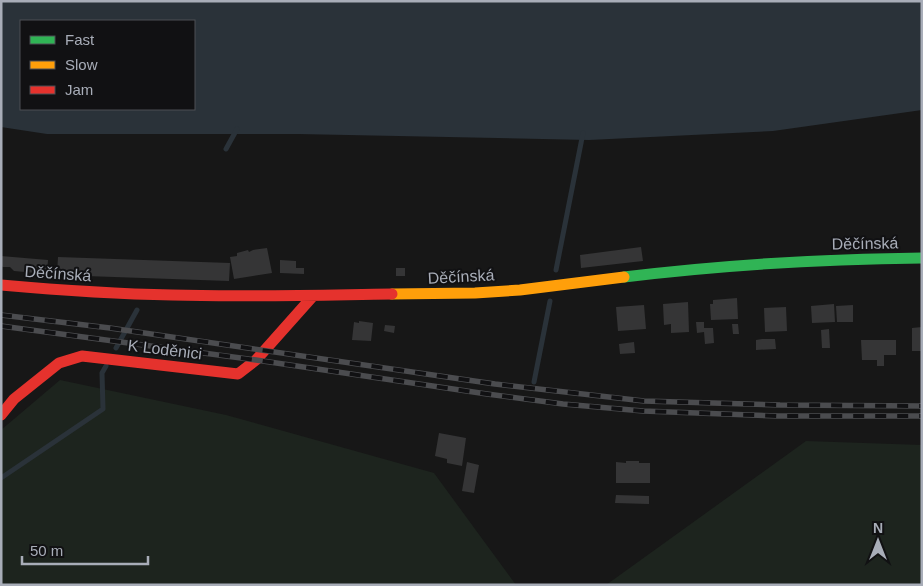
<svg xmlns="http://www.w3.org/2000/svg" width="923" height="586" font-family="Helvetica,sans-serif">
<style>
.green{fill:#1d241e}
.water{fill:#2a3239;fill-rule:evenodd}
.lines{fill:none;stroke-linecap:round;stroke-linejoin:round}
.stream{stroke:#2a3239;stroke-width:5}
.building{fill:#353536}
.fast{stroke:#30b455;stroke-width:11}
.slow{stroke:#ff9f0a;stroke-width:11}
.jam{stroke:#e5322d;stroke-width:11}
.rail-casing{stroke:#4b4c4f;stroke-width:5.5}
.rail{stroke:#111113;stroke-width:4;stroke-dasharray:11;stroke-linecap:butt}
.labels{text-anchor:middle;stroke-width:4;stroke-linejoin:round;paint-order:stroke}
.street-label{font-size:16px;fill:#a8adb8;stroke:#111113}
</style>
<rect width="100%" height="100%" fill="#171717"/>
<path class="green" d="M60,380L226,415L434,473L516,585H1V430Z
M806,441L922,445V585H606Z"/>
<path class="water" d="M1,1H922V110L773,131L589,140L298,134H47L1,127ZM21,21H194V109H21Z"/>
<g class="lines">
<path class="stream" d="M226,149L237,129
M556,270L583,133
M116,348L137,310
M534,382L550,301
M1,478L103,409L102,373L106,366"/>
</g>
<path class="building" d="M641,247L643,261L581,268L580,255Z
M267,248L272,273L234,279L230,257L237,256V253L248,250L249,252L253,250Z
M1,256L48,260L47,274L14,271L10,267H3L1,266Z
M58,257L230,263L229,281L57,275Z
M280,260L296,261V268H304V274L280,273Z
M396,268H405V276H396Z
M737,298L738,319L711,320L710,304H713V300Z
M688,302L689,332L671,333V324L664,325L663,304Z
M834,304L835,322L812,323L811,306Z
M644,305L646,329L618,331L616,307Z
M853,305V322H837L836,306Z
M786,307L787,331L765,332L764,308Z
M359,321L373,323L371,341L352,340L354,322L359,323Z
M696,322H704V328H713L714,343L705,344L704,332L697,333Z
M732,324H738L739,334H733Z
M385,325L395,326L394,333L384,331Z
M922,327V351H912V328Z
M829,329L830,348H822L821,330Z
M762,339H775L776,349L756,350V340Z
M861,340H896V355H884V366H877V360H862Z
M634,342L635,353L620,354L619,344Z
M439,433L466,438L462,466L447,463V459L435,456Z
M626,461H639V463H650V483H616V462L626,463Z
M467,462L479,465L474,493L462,491Z
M616,495L649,496V504L615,503Z"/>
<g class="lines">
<path class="fast" d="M624,277C723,265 822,259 922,258"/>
<path class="slow" d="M392,294L475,293L520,290L624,277"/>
<path class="jam" d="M1,285C58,290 115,294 172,295C245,297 319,295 392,294
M1,415L14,399L59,363L82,356L238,374L256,360L313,296"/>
<g class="rail-casing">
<path id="rail" d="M1,315L110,328L495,384L644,401L780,405L922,406
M1,326L256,360L487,394L563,404L643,411L778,416H922"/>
</g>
<use href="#rail" class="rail"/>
</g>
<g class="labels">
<g class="street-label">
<text transform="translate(865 243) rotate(-1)" y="6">Děčínská</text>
<text transform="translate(58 273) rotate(4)" y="6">Děčínská</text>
<text transform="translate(461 276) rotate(-3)" y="6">Děčínská</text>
<text transform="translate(165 349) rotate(7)" y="6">K Loděnici</text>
</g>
</g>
<rect width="923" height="586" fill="none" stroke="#a8adb8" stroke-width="5"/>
<rect x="20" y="20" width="175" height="90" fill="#111113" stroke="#4d4f55"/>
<rect x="30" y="36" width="25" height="8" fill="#30b455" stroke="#4d4f55"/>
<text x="65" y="45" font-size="15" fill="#a8adb8">Fast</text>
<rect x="30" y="61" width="25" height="8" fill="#ff9f0a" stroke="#4d4f55"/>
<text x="65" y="70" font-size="15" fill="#a8adb8">Slow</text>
<rect x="30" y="86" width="25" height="8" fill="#e5322d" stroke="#4d4f55"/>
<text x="65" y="95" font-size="15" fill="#a8adb8">Jam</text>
<g transform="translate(878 541)" stroke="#111113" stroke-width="4" paint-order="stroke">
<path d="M0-4L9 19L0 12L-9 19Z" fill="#a8adb8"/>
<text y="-8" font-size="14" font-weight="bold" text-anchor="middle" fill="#a8adb8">N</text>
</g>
<path d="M22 556v8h126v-8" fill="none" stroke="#a8adb8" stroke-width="2.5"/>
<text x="30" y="556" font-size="15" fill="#a8adb8" stroke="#111113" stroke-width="4" paint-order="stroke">50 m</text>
</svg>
